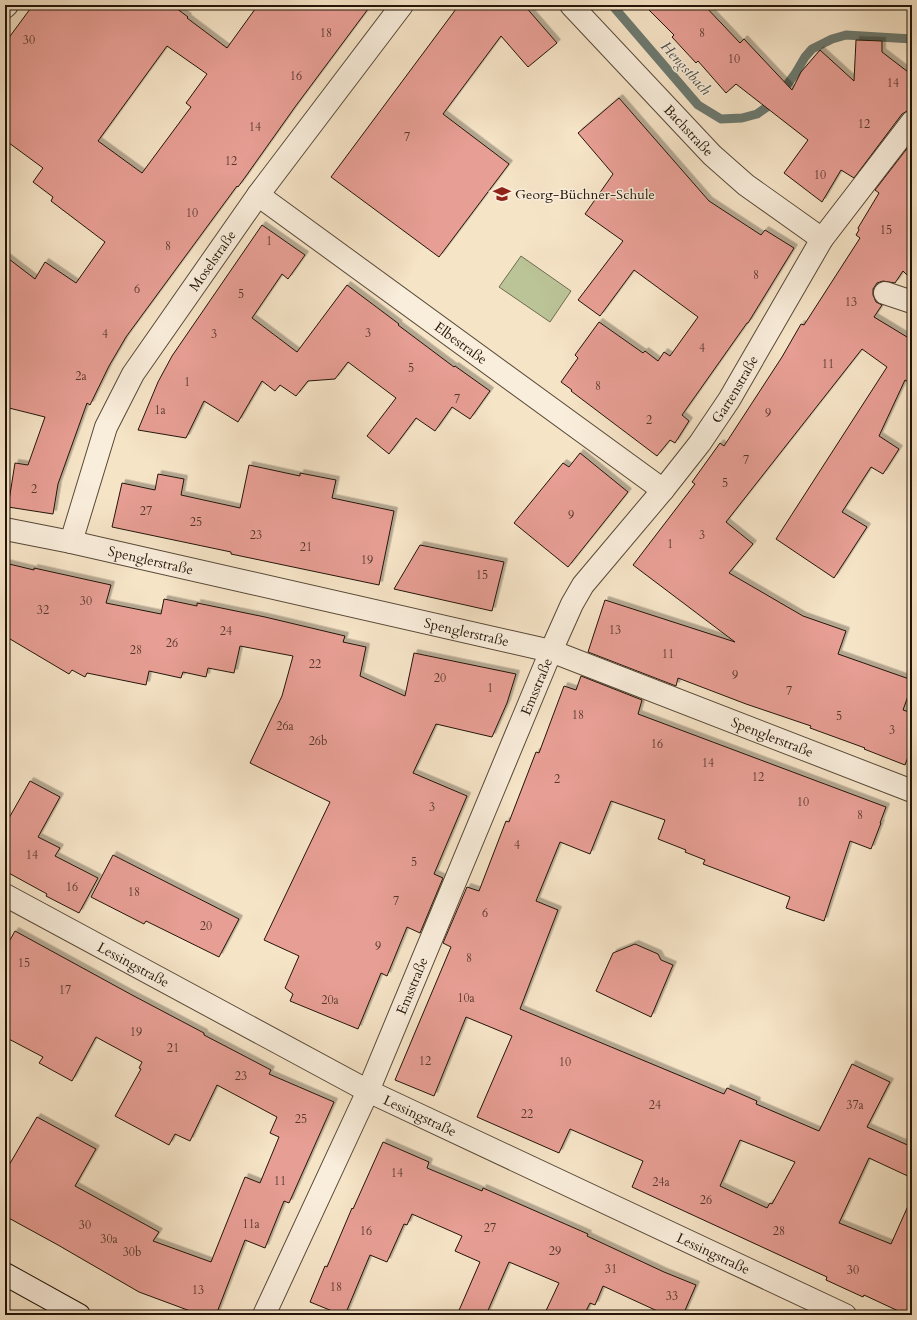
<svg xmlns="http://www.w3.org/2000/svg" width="917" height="1320" font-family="Cardo,serif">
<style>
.green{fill:#bbc497;stroke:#6f6c50}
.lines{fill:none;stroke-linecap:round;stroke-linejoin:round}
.stream{stroke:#6c7a71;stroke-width:9}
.building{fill:#e79e94;stroke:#231509;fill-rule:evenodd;filter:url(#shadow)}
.street-casing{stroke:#584938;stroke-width:24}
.secondary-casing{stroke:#231509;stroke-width:24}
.street{stroke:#f9eddb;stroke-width:22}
.secondary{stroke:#f9eddb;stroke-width:22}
.labels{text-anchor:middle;stroke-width:3;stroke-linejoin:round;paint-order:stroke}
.number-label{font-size:12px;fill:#54372c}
.street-label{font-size:14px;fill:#231509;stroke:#f9eddb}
.poi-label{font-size:14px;fill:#231509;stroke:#f9eddb;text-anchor:start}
.water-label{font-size:15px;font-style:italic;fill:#4e5046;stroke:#f9eddb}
</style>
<defs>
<filter id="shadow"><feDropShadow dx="3.5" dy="-3.5" stdDeviation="0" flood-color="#0004"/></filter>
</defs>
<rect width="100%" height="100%" fill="#f6e4c7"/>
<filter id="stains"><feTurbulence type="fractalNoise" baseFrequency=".005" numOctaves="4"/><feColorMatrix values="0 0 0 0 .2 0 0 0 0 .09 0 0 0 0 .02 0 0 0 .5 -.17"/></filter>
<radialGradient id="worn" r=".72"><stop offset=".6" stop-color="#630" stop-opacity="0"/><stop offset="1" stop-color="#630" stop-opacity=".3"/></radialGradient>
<path class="green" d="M521,256L571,291L550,322L499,287Z"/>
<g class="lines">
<path class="stream" d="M612,5L698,105L721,119L742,118L757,114L774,102L795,74L805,57L812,49L832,39L846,35L912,39"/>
</g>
<path class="building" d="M33,5H172L188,17L187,18L227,48L258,5H371L295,107L246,176L238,187L237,186L126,337L109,366L90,405L87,403L58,484L53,514L8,507L15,463L28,465L45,417L5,407V256L35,279L45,262L76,283L105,242L51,201L53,197L33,182L43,168L5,140V43ZM167,46L207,74L186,103L191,107L142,173L98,141Z
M459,5H524L557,43L528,67L501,36L443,114L509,164L439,257L331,177Z
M644,5H704L740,43L744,39L792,90L801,72L820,50L854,81L856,40L882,41V52L912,75V110L907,111L902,114L854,178L841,170L822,202L784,173L808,140L736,84L726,93L698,61L696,63L672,37L674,35Z
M619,98L709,201L761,235L765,230L794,248L748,323H747L682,415L689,421L675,443L670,440L657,456L571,391L572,390L561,382L578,358L575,355L599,322L643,353L645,351L658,361L664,352L670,356L698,317L634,270L600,316L578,300L623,241L585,214L613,174L578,133Z
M912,142V280L903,271L895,283L883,281L877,283L873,289V295L876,302L882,305L874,317L907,337L912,328V384L905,380L879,436L899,449L883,474L871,467L842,512L867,527L834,578L776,539L887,367L862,349L726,522L753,544L729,573L803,616L846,631L838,654L912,680V685L903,710L912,713V746L905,765L864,749L865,748L810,728L811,726L746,704L678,678L676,686L588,652L605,600L735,642L633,565L695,484L692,482L720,443L724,446L782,357L801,324L804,325L860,238L856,235L859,230L858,228L879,193L875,190Z
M262,225L305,255L288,279L282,274L252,318L297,352L347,285L399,324L398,325L454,367L455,366L490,391L470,419L452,407L435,431L416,418L389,454L367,436L396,398L348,362L335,379L308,381L296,396L280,385L275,391L262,381L238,422L204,401L186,438L138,430L158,382L172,356Z
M580,453L628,492L568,567L514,523L563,463L569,467Z
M249,465L300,476V473L336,480L332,498L394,511L379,585L231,554V552L112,527L122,483L155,490L158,474L184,479L181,495L240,508Z
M420,545L504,562L492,611L394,589Z
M5,563L34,570V568L111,585L106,603L161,614L164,599L197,606V603L265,617L345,636L343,642L366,647L360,676L405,696L414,653L516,674L507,703L492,737L436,724L413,773L467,796L434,874L443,878L420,933L407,927L387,976L381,973L358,1029L290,1001L293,994L285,988L299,956L264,940L330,802L250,763L282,696L293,656L240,646L234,673L208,668L206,677L183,672L181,678L149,671L146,685L87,673L85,677L72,670L69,674L5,636Z
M581,676L642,700L638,714L886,807L880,823H881L871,849L850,841L824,921L786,908L790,897L703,864L705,860L685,852L686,850L658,839L665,820L611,801L590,854L560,842L536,901L558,910L520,1009L724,1094L727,1088L757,1101L756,1104L819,1131L852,1064L890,1082L867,1127L912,1147V1178L869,1158L839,1223L891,1244L912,1197V1315H907L864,1295L863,1297L826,1280L827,1277L632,1187L643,1161L570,1129L559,1153L477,1117L512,1036L466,1017L434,1096L395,1080L451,947L443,943L467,887L479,891L506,821L509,822L536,752L539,753L564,686L576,690ZM740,1140L795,1162L772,1204L770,1203L767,1208L720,1186Z
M30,781L60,797L38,837L60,848L55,856L98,878L79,913L46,896L47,894L5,871V825Z
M113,855L239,919L219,957L146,921L144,924L91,897Z
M15,931L132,995L204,1033V1035L271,1070L269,1074L334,1102L289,1203L284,1201L265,1248L245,1240L216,1315H201L139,1292L58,1245L5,1216V1172L37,1117L96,1149L75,1186L159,1232L153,1241L211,1262L245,1177L260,1183L279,1137L270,1133L277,1117L217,1085L190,1141L175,1134L169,1145L115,1116L141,1069L139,1068L142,1062L96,1037L72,1081L39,1063L43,1057L5,1037V949Z
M635,944L658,954L661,960L673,965L651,1017L596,991L613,953Z
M383,1142L429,1162L427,1168L482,1191L483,1188L588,1234L587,1236L664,1272L696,1285L683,1315H666L603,1286L595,1305L590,1303L584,1315H544L559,1283L509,1262L486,1315H457L480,1262L455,1251L462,1236L412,1214L407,1225L404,1224L387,1262L370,1255L345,1315H342L310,1302L325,1266L327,1267L352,1208L353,1209Z"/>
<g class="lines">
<g class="street-casing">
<g id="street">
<path id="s1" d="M571,5L712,155L746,185L822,239"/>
<path d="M5,7L7,5"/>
<path id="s2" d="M258,195L663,490"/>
<path d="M885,293L912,302"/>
<path id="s3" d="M5,529L71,542L551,651L912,791"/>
<path id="s4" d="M71,542L106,427L133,374L258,195L402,5"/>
<path id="s5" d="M5,895L368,1091L845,1315"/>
<path id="s6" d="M264,1315L368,1091L551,651L572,604L583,585L663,490L700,443L729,400L822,239L912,122"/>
</g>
</g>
<g class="secondary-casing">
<path id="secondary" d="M5,1274L79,1315"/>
</g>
<use href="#street" class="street"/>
<use href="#secondary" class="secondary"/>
</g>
<defs>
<g id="school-bare" transform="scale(1.38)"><path d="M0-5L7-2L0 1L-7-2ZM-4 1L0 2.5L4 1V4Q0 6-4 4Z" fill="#8f2418" stroke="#f9eddb" stroke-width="2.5" paint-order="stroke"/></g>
</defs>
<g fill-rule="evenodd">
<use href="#school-bare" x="502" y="194"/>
</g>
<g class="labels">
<g class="number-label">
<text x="326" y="37">18</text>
<text x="702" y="37">8</text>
<text x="29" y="44">30</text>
<text x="734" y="63">10</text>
<text x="296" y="80">16</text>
<text x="893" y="87">14</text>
<text x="864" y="128">12</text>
<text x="255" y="131">14</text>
<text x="407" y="141">7</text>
<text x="231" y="165">12</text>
<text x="820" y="179">10</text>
<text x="192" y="217">10</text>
<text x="886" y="234">15</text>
<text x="269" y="245">1</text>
<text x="168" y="250">8</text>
<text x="756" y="279">8</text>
<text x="137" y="293">6</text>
<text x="241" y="298">5</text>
<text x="851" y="306">13</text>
<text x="368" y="337">3</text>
<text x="105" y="338">4</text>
<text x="214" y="338">3</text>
<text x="702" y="352">4</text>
<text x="828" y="368">11</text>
<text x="411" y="372">5</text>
<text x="81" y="380">2a</text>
<text x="187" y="386">1</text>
<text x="598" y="390">8</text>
<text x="457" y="403">7</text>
<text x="160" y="414">1a</text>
<text x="768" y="417">9</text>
<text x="649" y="424">2</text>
<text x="746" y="464">7</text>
<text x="725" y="487">5</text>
<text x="34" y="493">2</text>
<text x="146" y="515">27</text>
<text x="571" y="519">9</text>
<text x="196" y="526">25</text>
<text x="256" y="539">23</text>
<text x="702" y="539">3</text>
<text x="670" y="548">1</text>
<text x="306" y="551">21</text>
<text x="367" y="564">19</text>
<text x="482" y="579">15</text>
<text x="86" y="605">30</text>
<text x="43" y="614">32</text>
<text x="615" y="634">13</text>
<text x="226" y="635">24</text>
<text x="172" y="647">26</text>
<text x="136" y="654">28</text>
<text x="668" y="658">11</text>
<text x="315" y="668">22</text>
<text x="735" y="679">9</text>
<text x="440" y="682">20</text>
<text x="490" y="692">1</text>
<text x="789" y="695">7</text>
<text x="578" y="719">18</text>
<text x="839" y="720">5</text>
<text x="285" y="730">26a</text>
<text x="892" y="734">3</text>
<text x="318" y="745">26b</text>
<text x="657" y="748">16</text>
<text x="708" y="767">14</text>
<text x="758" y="781">12</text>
<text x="557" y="783">2</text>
<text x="803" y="806">10</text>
<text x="432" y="811">3</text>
<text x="860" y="819">8</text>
<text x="517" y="849">4</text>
<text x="32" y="859">14</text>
<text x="414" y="866">5</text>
<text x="72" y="891">16</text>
<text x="134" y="896">18</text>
<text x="396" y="905">7</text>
<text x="485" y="917">6</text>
<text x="206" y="930">20</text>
<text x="378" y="950">9</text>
<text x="469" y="962">8</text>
<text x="24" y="967">15</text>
<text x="65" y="994">17</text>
<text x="466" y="1002">10a</text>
<text x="330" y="1004">20a</text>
<text x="136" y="1036">19</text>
<text x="173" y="1052">21</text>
<text x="425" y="1065">12</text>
<text x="565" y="1066">10</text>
<text x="241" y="1080">23</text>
<text x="655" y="1109">24</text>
<text x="855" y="1109">37a</text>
<text x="527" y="1118">22</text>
<text x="301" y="1123">25</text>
<text x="397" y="1177">14</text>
<text x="280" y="1185">11</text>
<text x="661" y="1186">24a</text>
<text x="706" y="1204">26</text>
<text x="251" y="1228">11a</text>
<text x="85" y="1229">30</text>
<text x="490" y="1232">27</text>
<text x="366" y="1235">16</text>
<text x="779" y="1235">28</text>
<text x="109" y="1243">30a</text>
<text x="555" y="1255">29</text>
<text x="132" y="1256">30b</text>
<text x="611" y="1273">31</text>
<text x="853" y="1274">30</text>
<text x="336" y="1291">18</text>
<text x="198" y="1294">13</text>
<text x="672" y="1300">33</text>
</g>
<g class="street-label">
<text dy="5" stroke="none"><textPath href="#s1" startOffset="172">Bachstraße</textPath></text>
<text dy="5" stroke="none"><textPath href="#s4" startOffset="318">Moselstraße</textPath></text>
<text dy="5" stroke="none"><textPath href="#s2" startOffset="251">Elbestraße</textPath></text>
<text dy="5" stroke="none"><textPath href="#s6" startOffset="1045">Gartenstraße</textPath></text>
<text dy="5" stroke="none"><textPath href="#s3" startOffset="149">Spenglerstraße</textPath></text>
<text dy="5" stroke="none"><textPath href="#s3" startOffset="473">Spenglerstraße</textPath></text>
<text dy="5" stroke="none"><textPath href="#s6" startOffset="685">Emsstraße</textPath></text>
<text dy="5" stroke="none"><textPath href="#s3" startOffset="797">Spenglerstraße</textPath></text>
<text dy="5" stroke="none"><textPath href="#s5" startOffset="146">Lessingstraße</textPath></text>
<text dy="5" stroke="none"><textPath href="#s6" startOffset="361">Emsstraße</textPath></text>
<text dy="5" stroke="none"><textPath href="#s5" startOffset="470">Lessingstraße</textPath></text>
<text dy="5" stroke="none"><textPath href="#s5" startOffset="794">Lessingstraße</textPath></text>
</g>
<g class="poi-label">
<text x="515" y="199">Georg-Büchner-Schule</text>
</g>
<g class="water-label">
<text transform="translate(686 68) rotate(48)" y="5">Hengstbach</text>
</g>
</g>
<rect width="917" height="1320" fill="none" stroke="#f6e4c7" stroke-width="20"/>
<rect x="6" y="6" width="905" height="1308" fill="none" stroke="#231509" stroke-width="2"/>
<rect x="10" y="10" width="897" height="1300" fill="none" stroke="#231509"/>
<rect width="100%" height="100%" filter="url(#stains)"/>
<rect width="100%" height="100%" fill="url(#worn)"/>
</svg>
